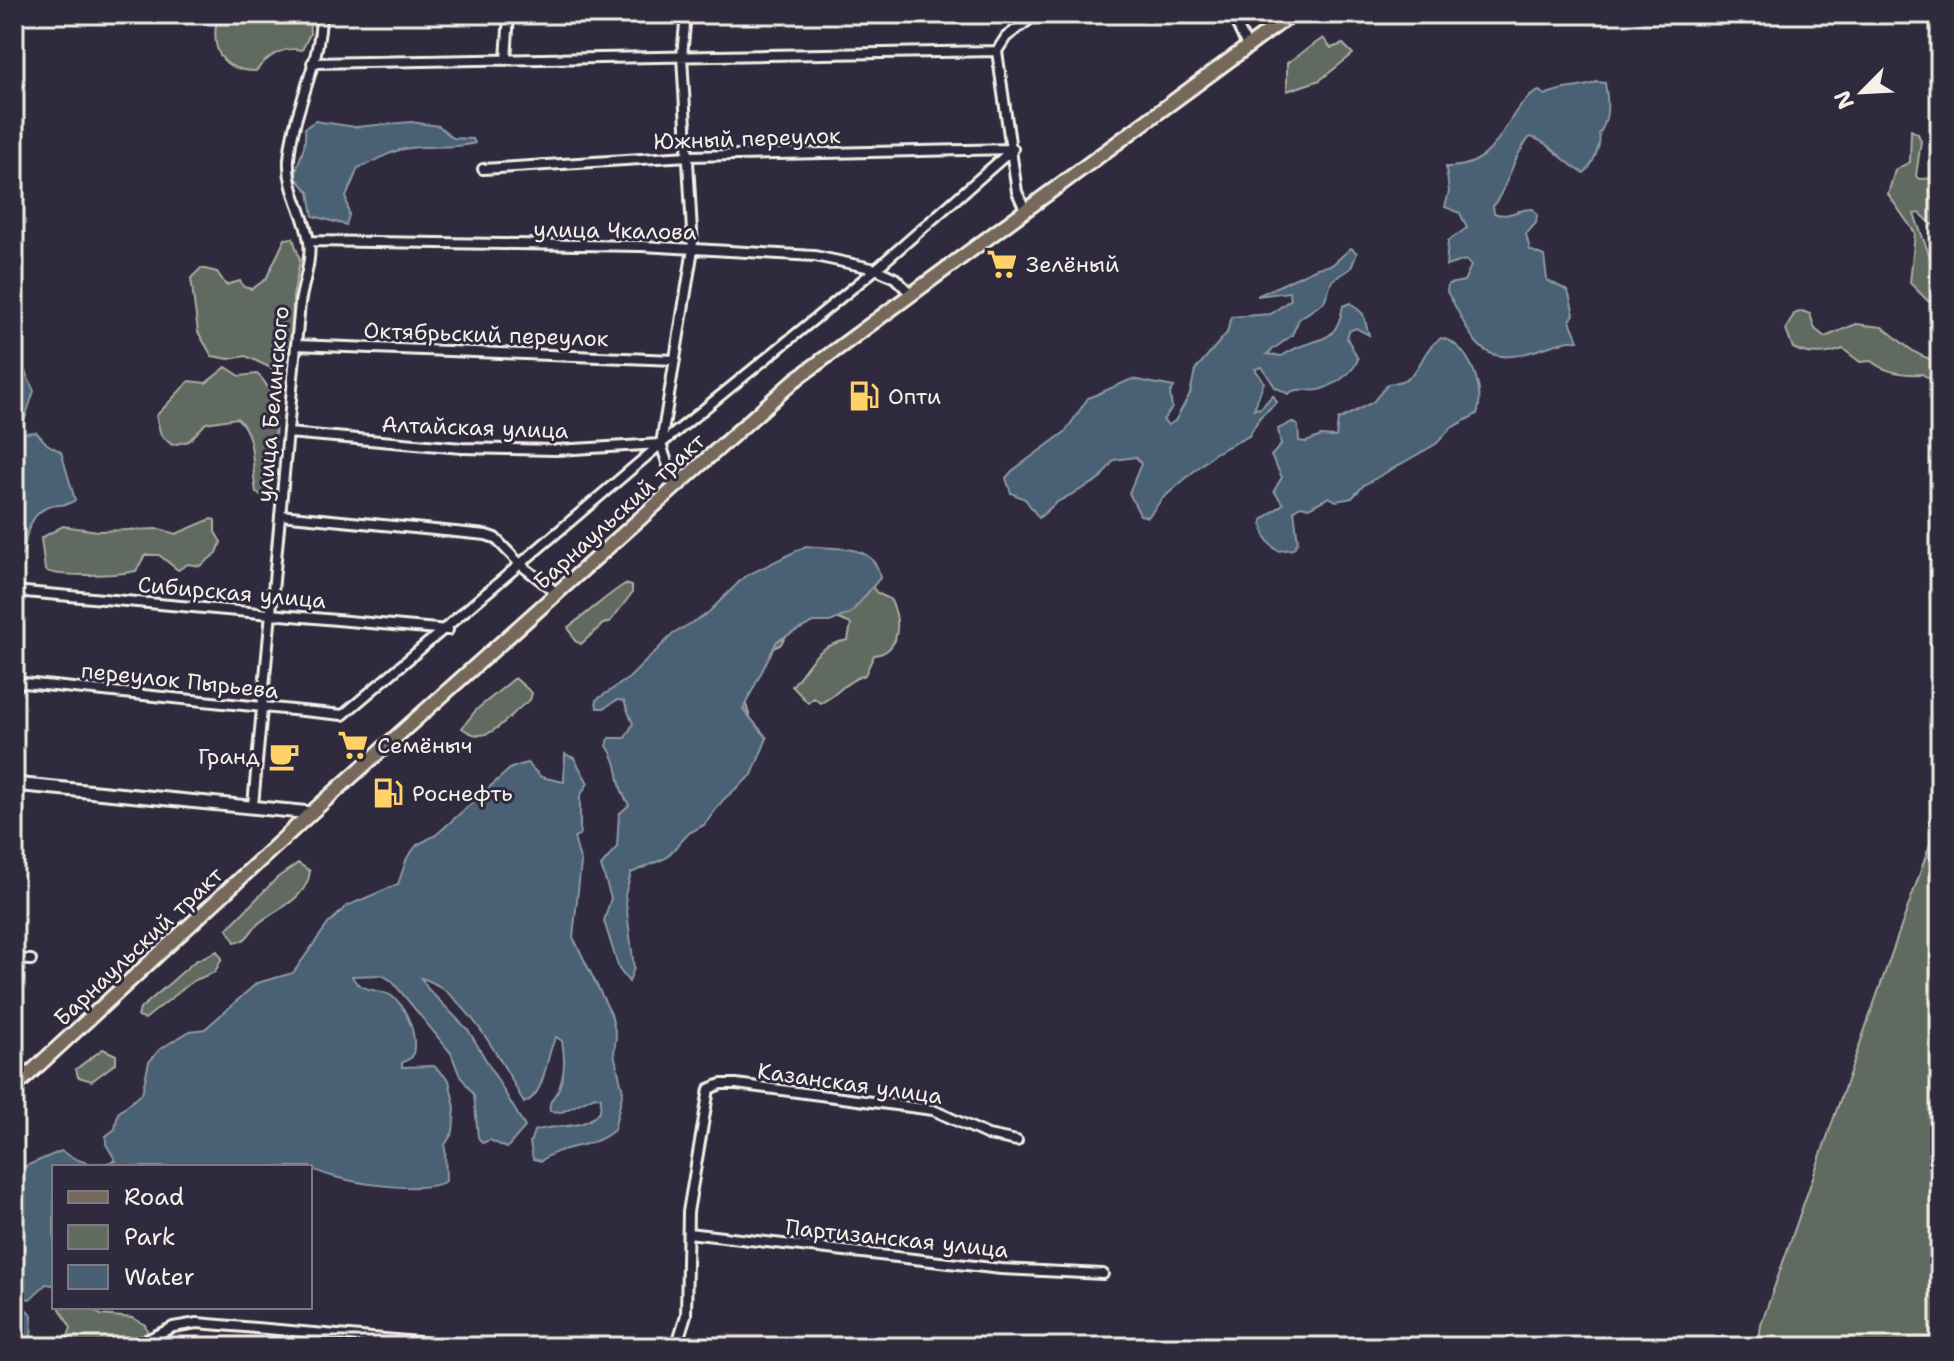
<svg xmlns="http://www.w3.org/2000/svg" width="1954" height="1361" font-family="'Shantell Sans',sans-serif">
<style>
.built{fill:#433b48}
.green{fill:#616b60;stroke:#aaaea4;stroke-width:2}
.water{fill:#496074;stroke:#8d9aa2;stroke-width:2}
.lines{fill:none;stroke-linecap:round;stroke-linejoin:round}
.street-casing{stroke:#f4f1e8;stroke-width:14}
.secondary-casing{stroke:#f4f1e8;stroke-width:17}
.primary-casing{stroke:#f4f1e8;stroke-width:18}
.street{stroke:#2f2a3d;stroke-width:8}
.secondary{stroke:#2f2a3d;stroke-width:11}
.primary{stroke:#76695c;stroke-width:12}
.labels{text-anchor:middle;stroke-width:6;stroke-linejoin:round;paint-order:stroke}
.street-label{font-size:22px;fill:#f4f1e8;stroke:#2f2a3d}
.poi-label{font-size:22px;fill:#f4f1e8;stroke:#2f2a3d;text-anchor:start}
</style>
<rect width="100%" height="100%" fill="#2f2a3d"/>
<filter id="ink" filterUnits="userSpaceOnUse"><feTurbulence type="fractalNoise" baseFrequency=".0125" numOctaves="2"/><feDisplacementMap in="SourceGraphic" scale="16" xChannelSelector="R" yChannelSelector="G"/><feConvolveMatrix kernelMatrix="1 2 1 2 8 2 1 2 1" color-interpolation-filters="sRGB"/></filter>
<g filter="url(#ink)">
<path class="built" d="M722,1333L923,1342V1347H721Z"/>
<path class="green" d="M218,14H309L310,34L302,50C283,46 267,57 256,71C219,71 210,48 218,14Z
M1323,38L1331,48L1343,44L1353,54L1320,80L1287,91V63Z
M1911,130L1918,134L1921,141L1916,176L1919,179L1940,178V232L1920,213L1914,214L1935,270L1936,303L1928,301L1910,283L1915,233L1888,194L1895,170L1910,162Z
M293,238L300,260L293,297L292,345L287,360L275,370L246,356L229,359L212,356L198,332L191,278L201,268L217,272L226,285L240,281L244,287L252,289L266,279L285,239Z
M1802,311L1810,314L1815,329L1825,337L1856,324L1882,327C1899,338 1913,357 1936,360L1940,355V377L1932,380L1922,374C1905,375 1886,373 1871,361L1860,362L1843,349C1828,355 1808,356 1793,348L1786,329L1794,314Z
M226,367L240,376L257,374C286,397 273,458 270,491L263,496L256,492C251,467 257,436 237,418L206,423L189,441L172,445L161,435L156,416L189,381L206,383Z
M211,519L215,520V532L221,542L217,553L200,566L188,564L178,570L159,555H145L136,571C119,575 58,578 45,570L41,538L63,526L98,531L159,529L176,534Z
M863,575L877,593L890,599C901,617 902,652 874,655L865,675C844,681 834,699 820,703L814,698L808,703L792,686C812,663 814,646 848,640L851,624L829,615L793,626L780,645L765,652L745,702L752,723L672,711Z
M625,584L632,586V593L610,622L603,624L581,644L575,641L568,627C589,613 604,597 625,584Z
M515,678L532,693L530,700C507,714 490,750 462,728L476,710Z
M1940,816V1347H1758L1761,1325Z
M298,863L310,871C307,900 277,908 258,924C249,932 249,941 235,942L227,929L277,878Z
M217,951L222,958L215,972L193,981L145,1019L138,1017L140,1009L195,961Z
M103,1049L116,1055V1063L92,1081L78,1077L76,1069Z
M59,1307H89L101,1315L133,1318L145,1325L148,1333L106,1347H74L68,1336L71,1328Z"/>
<path class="water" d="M1597,82L1605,83C1608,100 1610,119 1599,134C1602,144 1592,167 1584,173C1565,165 1550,141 1530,137C1510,160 1510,185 1493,206L1494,213C1509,219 1518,208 1533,209L1537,215L1536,223L1526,234L1530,250L1544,256L1547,280L1568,291L1574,314L1570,321L1578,340C1545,341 1503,375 1476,342C1465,329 1457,307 1447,292L1448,284L1464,281L1471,266L1466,260L1446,266L1448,241L1467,228L1460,213L1445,207L1449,192L1446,167C1506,168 1501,108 1539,91L1545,95C1568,84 1577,91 1597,82Z
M315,121L355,127L411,122L439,126L453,138L473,139L475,143C451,150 428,144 404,149C384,153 375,163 358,168L346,197L349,215L346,225L313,216L309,192L296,178C296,158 307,154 305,128Z
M1351,248L1357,253L1351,268L1332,281L1324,302L1299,319L1292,335L1267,354L1282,356C1315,333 1335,351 1343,306L1351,303L1363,314L1369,335L1356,328L1349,331L1347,338L1358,359C1354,373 1333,386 1319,390C1307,392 1298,386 1288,394L1275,387L1262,367L1255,369L1264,382L1254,409L1261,408L1273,395L1277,402L1260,417L1249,436L1215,453L1162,499L1148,517L1140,515L1129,493L1141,464L1136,457L1114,460L1099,480L1057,502L1039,518L1025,499L1011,493L1006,478L1012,471L1065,432L1088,398L1132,379L1174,387L1170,393L1172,408L1163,420L1168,425L1175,421L1190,394L1195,370L1227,333L1231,317L1271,314L1291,299L1289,292L1257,296L1317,268L1332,265Z
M1441,338C1469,343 1486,390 1477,414L1451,428L1436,444L1364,485L1352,498L1336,501L1329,497L1309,508L1301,506L1294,510L1298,542L1293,549L1278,551C1267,543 1262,534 1262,520L1283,504L1274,491L1282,477L1271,456L1281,445L1278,429L1292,422L1298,426L1299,441L1306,442L1321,436L1336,437L1338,420L1373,402L1388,384C1426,380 1415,354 1441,338Z
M14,364L23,367L34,391L25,418L14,431Z
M36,432L47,444L61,452L75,500C68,506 61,504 51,506C31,511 25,535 24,553L14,562V454L24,433Z
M806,546C833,550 875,541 880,578L851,613L830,622H813L777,641L743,709L767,738L752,775L724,799L704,825L689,833L666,858L631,873L625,895L634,968L629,982L619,969L604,921L611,898L601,866L617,847L619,814L629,805C614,782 622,767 607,746L609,738H625L633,724L624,701L617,700L604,708H597L596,700L629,678L673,634L708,613L744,577Z
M565,754L574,758L588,783L580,796V834L574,838L581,863L573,937L611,1014L616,1035L614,1054L623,1091L614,1130C592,1150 563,1143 541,1161L533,1159L530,1143L534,1131C557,1123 583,1132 600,1111L601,1098L595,1096L562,1112L550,1111C548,1100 555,1097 559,1088C565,1073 565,1056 562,1041L556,1037C545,1054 547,1094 524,1103C505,1066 463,988 421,978L428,989L469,1031L525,1127L507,1148L490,1140L482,1143L478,1137L474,1095L459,1074L451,1053L392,981L382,975L352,976C358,991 377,989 390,995C407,1005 419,1039 412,1057L402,1063V1067L434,1066L449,1080L455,1108L453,1132L445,1145L446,1181C424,1196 329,1181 310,1167H54V1285L46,1284L30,1299L18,1297L17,1301L32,1315L31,1343L30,1347H14V1171L61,1151C81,1163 93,1167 116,1161L106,1144V1136L115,1129L118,1113L142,1093L149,1062L160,1049L190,1031L205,1029L257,983L293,973L328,924L347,906L398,884L407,858L417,845L436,835L511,768L527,763L541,777L564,782Z"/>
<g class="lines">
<g class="street-casing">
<path id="street" d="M1232,14L1247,46
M997,51L1017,192L1025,209
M506,60L509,14
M312,63L997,51L1006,37L1037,14
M483,169L688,156L1013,149
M309,241L642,246L815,256L876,269L895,278L910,293
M296,345L675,360
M288,433L462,448L556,450L661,444
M675,487L661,444L693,249L682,56L686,14
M280,515L486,535L495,538L521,565L557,593
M14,591L448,630
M14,682L343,715L661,444L876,269L1013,149
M253,805L300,303C303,285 312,259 309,242C305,212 287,191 289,159C293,109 321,63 321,14
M14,959L31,960
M688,1233L1001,1269L1103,1274
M132,1347L173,1327L197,1323L477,1347
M676,1347L686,1315L688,1212L709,1089L721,1084H736L933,1110L988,1135L1017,1141"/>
</g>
<g class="secondary-casing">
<path id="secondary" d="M14,784L311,813"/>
</g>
<g class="primary-casing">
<path id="primary" d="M14,1088L311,813L795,380L1292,14"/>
</g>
<use href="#street" class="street"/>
<use href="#secondary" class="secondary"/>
<use href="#primary" class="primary"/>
</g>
</g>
<defs>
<g id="supermarket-bare" transform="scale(2.4)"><path d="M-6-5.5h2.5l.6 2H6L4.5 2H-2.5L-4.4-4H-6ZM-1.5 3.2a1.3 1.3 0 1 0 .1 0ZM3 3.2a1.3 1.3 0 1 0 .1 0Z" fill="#ffd166" stroke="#2f2a3d" stroke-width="2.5" paint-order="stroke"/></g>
<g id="fuel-bare" transform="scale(2.4)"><path d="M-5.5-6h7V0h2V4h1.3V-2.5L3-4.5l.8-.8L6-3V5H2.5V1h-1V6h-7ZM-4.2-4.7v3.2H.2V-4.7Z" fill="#ffd166" stroke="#2f2a3d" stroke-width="2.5" paint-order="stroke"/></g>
<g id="cafe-bare" transform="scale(2.4)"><path d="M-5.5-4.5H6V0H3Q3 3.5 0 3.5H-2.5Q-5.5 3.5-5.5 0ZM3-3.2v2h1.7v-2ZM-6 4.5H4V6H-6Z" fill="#ffd166" stroke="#2f2a3d" stroke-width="2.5" paint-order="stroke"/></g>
</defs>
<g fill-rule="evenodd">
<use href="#supermarket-bare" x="1002" y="264"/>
<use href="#fuel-bare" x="864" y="396"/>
<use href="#supermarket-bare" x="353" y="745"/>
<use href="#cafe-bare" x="284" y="756"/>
<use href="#fuel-bare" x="388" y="793"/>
</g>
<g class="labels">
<g class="street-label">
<text transform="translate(747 138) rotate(-2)" y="8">Южный переулок</text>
<text transform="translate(615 230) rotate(1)" y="8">улица Чкалова</text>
<text transform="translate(486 334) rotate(2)" y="8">Октябрьский переулок</text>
<text transform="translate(272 404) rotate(-85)" y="8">улица Белинского</text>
<text transform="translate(475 427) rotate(2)" y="8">Алтайская улица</text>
<text transform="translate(619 511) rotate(-42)" y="8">Барнаульский тракт</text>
<text transform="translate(232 592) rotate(5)" y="8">Сибирская улица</text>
<text transform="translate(180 680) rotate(6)" y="8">переулок Пырьева</text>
<text transform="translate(138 946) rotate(-43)" y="8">Барнаульский тракт</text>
<text transform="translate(850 1083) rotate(8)" y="8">Казанская улица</text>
<text transform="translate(897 1238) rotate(6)" y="8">Партизанская улица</text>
</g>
<g class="poi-label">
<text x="1026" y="272">Зелёный</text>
<text x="888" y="404">Опти</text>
<text x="377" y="753">Семёныч</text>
<text x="260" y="764" text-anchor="end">Гранд</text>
<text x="412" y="801">Роснефть</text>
</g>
</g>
<rect width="1954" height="1361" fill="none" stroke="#2f2a3d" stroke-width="48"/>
<rect x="24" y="24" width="1906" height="1313" fill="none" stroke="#f4f1e8" stroke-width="3" filter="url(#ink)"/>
<rect x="52" y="1165" width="260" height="144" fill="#2f2a3d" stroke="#7e7a81" stroke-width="2"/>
<rect x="68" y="1191" width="40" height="12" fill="#76695c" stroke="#7e7a81" stroke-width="2"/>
<text x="124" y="1205" font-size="24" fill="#f4f1e8">Road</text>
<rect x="68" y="1225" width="40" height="24" fill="#616b60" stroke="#7e7a81" stroke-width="2"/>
<text x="124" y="1245" font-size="24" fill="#f4f1e8">Park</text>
<rect x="68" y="1265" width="40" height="24" fill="#496074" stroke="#7e7a81" stroke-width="2"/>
<text x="124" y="1285" font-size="24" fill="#f4f1e8">Water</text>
<g transform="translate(1862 92) rotate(246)" stroke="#2f2a3d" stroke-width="6" paint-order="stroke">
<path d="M0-6L14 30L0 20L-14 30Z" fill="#f4f1e8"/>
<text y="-12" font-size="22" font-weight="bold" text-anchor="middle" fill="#f4f1e8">N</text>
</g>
</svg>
